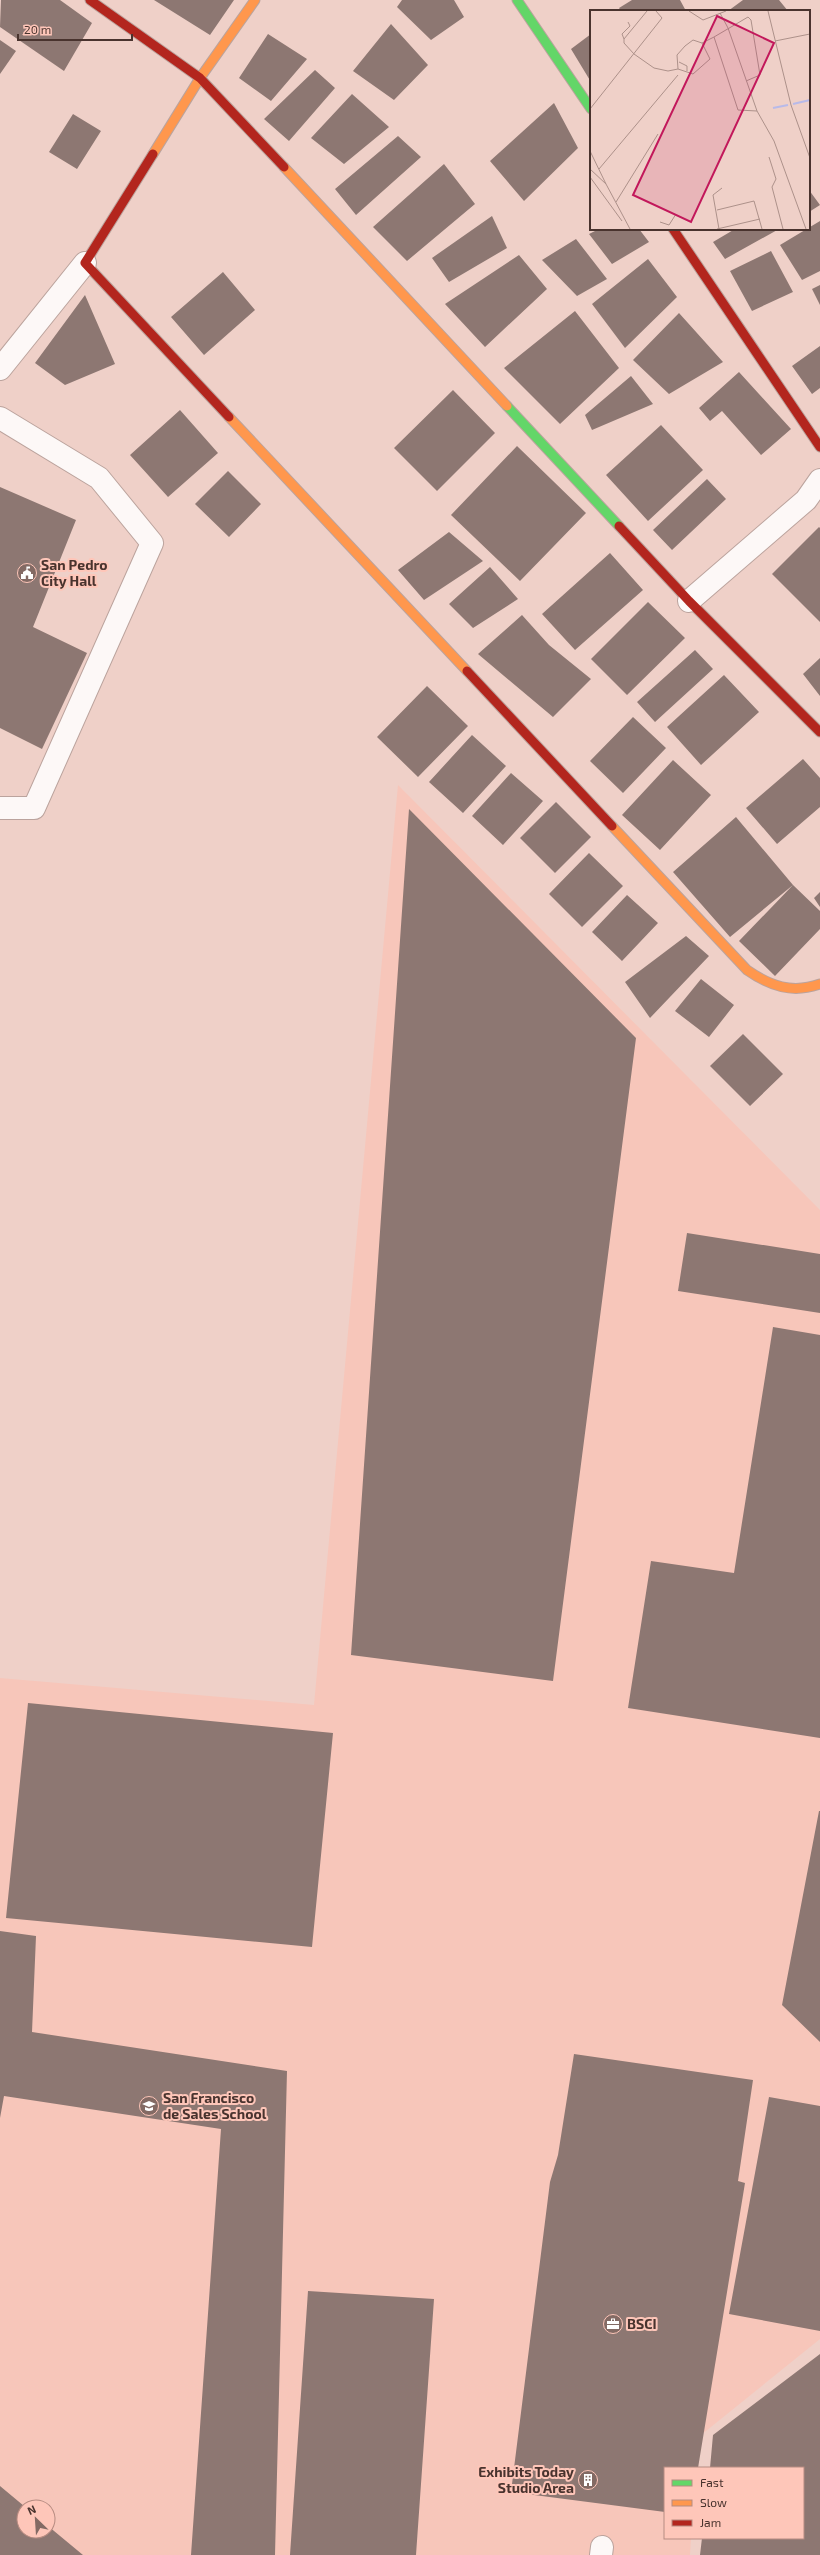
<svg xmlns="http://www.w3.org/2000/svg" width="820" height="2555" font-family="'Exo 2',sans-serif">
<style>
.built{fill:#f7c6ba;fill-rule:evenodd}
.building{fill:#8d7772}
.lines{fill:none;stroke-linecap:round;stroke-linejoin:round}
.lane-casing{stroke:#bba39d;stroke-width:24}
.street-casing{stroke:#bba39d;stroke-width:24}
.fast-casing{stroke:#bba39d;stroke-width:11}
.slow-casing{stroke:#bba39d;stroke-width:11}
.jam-casing{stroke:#bba39d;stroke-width:11}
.lane{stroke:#fdf8f7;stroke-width:22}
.street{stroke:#fdf8f7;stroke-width:22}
.fast{stroke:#63d668;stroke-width:9}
.slow{stroke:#ff974d;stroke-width:9}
.jam{stroke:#b3261e;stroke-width:9}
.labels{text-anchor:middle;stroke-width:4;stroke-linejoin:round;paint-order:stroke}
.poi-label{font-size:14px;font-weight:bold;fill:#49332e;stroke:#fec6b9;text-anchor:start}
.inset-river{fill:none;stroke:#b8bae9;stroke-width:2}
.inset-road{fill:none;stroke:#ad918a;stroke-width:1}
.view{fill:#c2185b;fill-opacity:0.15;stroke:#c2185b;stroke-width:2}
.inset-edge{fill:none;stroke:#49332e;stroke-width:2}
</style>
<rect width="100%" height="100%" fill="#efd0c8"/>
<path class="built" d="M398,785L820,1210V2339L701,2435L698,2468H665V2538H691L690,2555H0V1678L314,1705ZM24,2507H48V2531H24Z"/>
<path class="building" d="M1,0H60L92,23L64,71L0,27Z
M154,0H234L210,35Z
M402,0H454L464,17L431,40L397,7Z
M632,0H680L686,11H621L619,8Z
M743,0H779L788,11H728Z
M391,24L428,65L394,100L353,71Z
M268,34L307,59L271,101L239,78Z
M591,34V82L571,49Z
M0,40L16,51L0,74Z
M315,70L335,88L289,141L264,119Z
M352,94L389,127L344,164L311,138Z
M554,103L578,148L524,201L490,161Z
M73,114L101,131L77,169L49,152Z
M398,136L421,157L356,215L335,189Z
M444,164L475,204L407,261L373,227Z
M809,190L820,205L809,212Z
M492,216L507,248L449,282L432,258Z
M820,221V271L802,280L780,245Z
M599,229H639L649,242L612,264L589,234Z
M735,229H779L725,259L713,242Z
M576,239L607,279L577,296L542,260Z
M771,251L793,292L752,311L730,271Z
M519,255L547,289L485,347L445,304Z
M648,259L677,297L625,348L592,304Z
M223,272L255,310L204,355L171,317Z
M820,285V305L812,289Z
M85,295L115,364L65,385L35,363Z
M575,311L619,368L560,424L504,368Z
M679,313L723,362L669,394L633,360Z
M820,346V388L812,394L792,366Z
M739,372L791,429L761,455L722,411L710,421L699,408Z
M631,376L653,404L592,430L585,415Z
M453,390L495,433L437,491L394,448Z
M180,410L218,453L168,497L130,455Z
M661,425L703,470L648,521L606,475Z
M517,446L586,513L520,581L451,515Z
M228,471L261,504L229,537L195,504Z
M707,479L726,499L672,550L653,530Z
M0,487L76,520L33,627L87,653L42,749L0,728Z
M819,527L820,528V622L772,574Z
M449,532L483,561L424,600L398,570Z
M610,553L643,590L575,650L542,614Z
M490,567L518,599L473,628L449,604Z
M648,602L685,638L627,695L591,659Z
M522,615L549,645L591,679L553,717L478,654Z
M695,650L713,669L655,722L637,702Z
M820,658V696L803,674Z
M724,675L759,712L701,765L667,727Z
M427,686L468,726L418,777L377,737Z
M633,717L666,748L623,793L590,761Z
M472,735L506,766L463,813L429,782Z
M803,759L820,778V807L777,844L746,808Z
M673,760L711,795L660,850L622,815Z
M511,773L543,801L503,845L472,816Z
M556,802L591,837L555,873L520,838Z
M409,809L636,1038L553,1681L351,1655Z
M736,817L793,885L730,937L673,872Z
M589,853L623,886L582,927L549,894Z
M793,885L820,911V929L775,976L739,941Z
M820,892V907L814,898Z
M627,895L658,923L622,961L592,932Z
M686,936L709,956L650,1018L625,982Z
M701,979L734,1005L709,1037L675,1011Z
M743,1034L783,1074L750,1106L710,1066Z
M687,1233L820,1254V1313L678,1291Z
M773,1327L820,1335V1738L628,1708L651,1561L734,1573Z
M28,1703L333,1733L312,1947L6,1918Z
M819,1811H820V2042L782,2005Z
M0,1931L36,1936L32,2032L287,2071L275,2555H191L221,2129L4,2096L0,2118Z
M574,2054L753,2080L738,2181L745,2183L698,2468H665V2512L511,2492L550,2182L558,2155Z
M769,2097L820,2106V2331L729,2314Z
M308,2291L434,2299L416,2555H290Z
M820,2354V2555H700L702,2538H803V2468H710L713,2435Z
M0,2486L24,2506V2531H48V2526L83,2555H0Z"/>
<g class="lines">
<g class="lane-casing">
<path id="lane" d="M0,369L85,263
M0,418L99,478L152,543L34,808H0
M601,2555L602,2547"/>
</g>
<g class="street-casing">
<path id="street" d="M689,601L806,500L820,480"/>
</g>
<g class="fast-casing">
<path id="fast" d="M517,0L591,109
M507,406L619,526"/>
</g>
<g class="slow-casing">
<path id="slow" d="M153,154L200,78L255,0
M284,167L507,406
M229,417L467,671
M612,826L747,970C770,986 792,994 820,984"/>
</g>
<g class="jam-casing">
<path id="jam" d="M90,0L200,78L284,167
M153,154L85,263L229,417
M673,229L820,447
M619,526L689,601L820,732
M467,671L612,826"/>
</g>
<use href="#lane" class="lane"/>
<use href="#street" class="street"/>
<use href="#fast" class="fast"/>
<use href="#slow" class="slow"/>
<use href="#jam" class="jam"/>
</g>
<defs>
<g id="civic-disc" transform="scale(1)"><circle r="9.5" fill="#836a64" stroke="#fec6b9"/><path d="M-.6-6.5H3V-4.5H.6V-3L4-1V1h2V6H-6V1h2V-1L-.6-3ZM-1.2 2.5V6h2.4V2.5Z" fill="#fff"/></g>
<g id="school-disc" transform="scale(1)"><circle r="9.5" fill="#836a64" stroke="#fec6b9"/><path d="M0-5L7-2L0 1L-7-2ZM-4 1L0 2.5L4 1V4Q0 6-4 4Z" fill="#fff"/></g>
<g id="office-disc" transform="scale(1)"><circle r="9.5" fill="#836a64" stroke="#fec6b9"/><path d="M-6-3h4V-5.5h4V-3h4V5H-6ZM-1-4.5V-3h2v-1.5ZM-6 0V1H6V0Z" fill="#fff"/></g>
<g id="building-disc" transform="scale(1)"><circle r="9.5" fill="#836a64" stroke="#fec6b9"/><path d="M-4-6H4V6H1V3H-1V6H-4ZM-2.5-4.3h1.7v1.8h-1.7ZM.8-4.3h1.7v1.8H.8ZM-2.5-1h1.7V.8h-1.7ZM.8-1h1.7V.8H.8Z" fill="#fff"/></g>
</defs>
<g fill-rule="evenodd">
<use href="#civic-disc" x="27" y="573"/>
<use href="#school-disc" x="149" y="2106"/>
<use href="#office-disc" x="613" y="2324"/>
<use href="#building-disc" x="588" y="2480"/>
</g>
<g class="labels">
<g class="poi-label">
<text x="41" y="570">San Pedro<tspan x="41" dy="16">City Hall</tspan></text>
<text x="163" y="2103">San Francisco<tspan x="163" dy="16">de Sales School</tspan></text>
<text x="627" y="2329">BSCI</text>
<text x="574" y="2477" text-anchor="end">Exhibits Today<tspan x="574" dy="16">Studio Area</tspan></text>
</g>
</g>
<g transform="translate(590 10)">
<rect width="220" height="220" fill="#efd0c8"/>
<path class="inset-river" d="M203,94L220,90M183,98L198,95"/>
<path class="inset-road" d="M57,1L34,29V33L44,44L64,58L78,61L88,59L103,64L120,49L112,33L103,30L95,36L87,45L88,59M99,1L113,10L136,1M178,1L201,95L220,148M130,3L138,18L167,101L184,131L216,219M34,29L32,24L40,16L38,12M185,31L220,24M112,33L124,27M89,52L97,56V61M156,71L170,65L161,10L158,7L124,27L148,100L167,101M0,99L72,8L66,1M0,141L16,174M179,147L186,169L182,177L193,219M0,159L16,174L40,219M9,159L88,65M0,167L32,211M26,192L68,124M127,200L164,191L172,219M70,212L79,215L86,204M127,219L170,209M129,219L123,185L132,178"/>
<path class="view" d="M127,6L184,33L101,212L43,185Z"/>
<rect width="220" height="220" class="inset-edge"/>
</g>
<rect x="664" y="2467" width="140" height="72" fill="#fec6b9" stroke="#b68b81"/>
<rect x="672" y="2480" width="20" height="6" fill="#63d668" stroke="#b68b81"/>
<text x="700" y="2487" font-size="12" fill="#49332e">Fast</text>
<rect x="672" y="2500" width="20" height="6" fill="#ff974d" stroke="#b68b81"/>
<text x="700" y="2507" font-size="12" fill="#49332e">Slow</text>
<rect x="672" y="2520" width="20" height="6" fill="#b3261e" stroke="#b68b81"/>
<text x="700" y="2527" font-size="12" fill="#49332e">Jam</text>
<g transform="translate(36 2519) rotate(335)"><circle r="19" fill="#fec6b9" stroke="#b68b81"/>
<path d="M0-3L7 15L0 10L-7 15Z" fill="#836a64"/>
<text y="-6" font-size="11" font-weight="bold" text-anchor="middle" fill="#49332e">N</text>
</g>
<path d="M18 34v6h114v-6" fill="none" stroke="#49332e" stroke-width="2"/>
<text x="24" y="34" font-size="12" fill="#49332e" stroke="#fec6b9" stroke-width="3" paint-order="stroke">20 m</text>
</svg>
